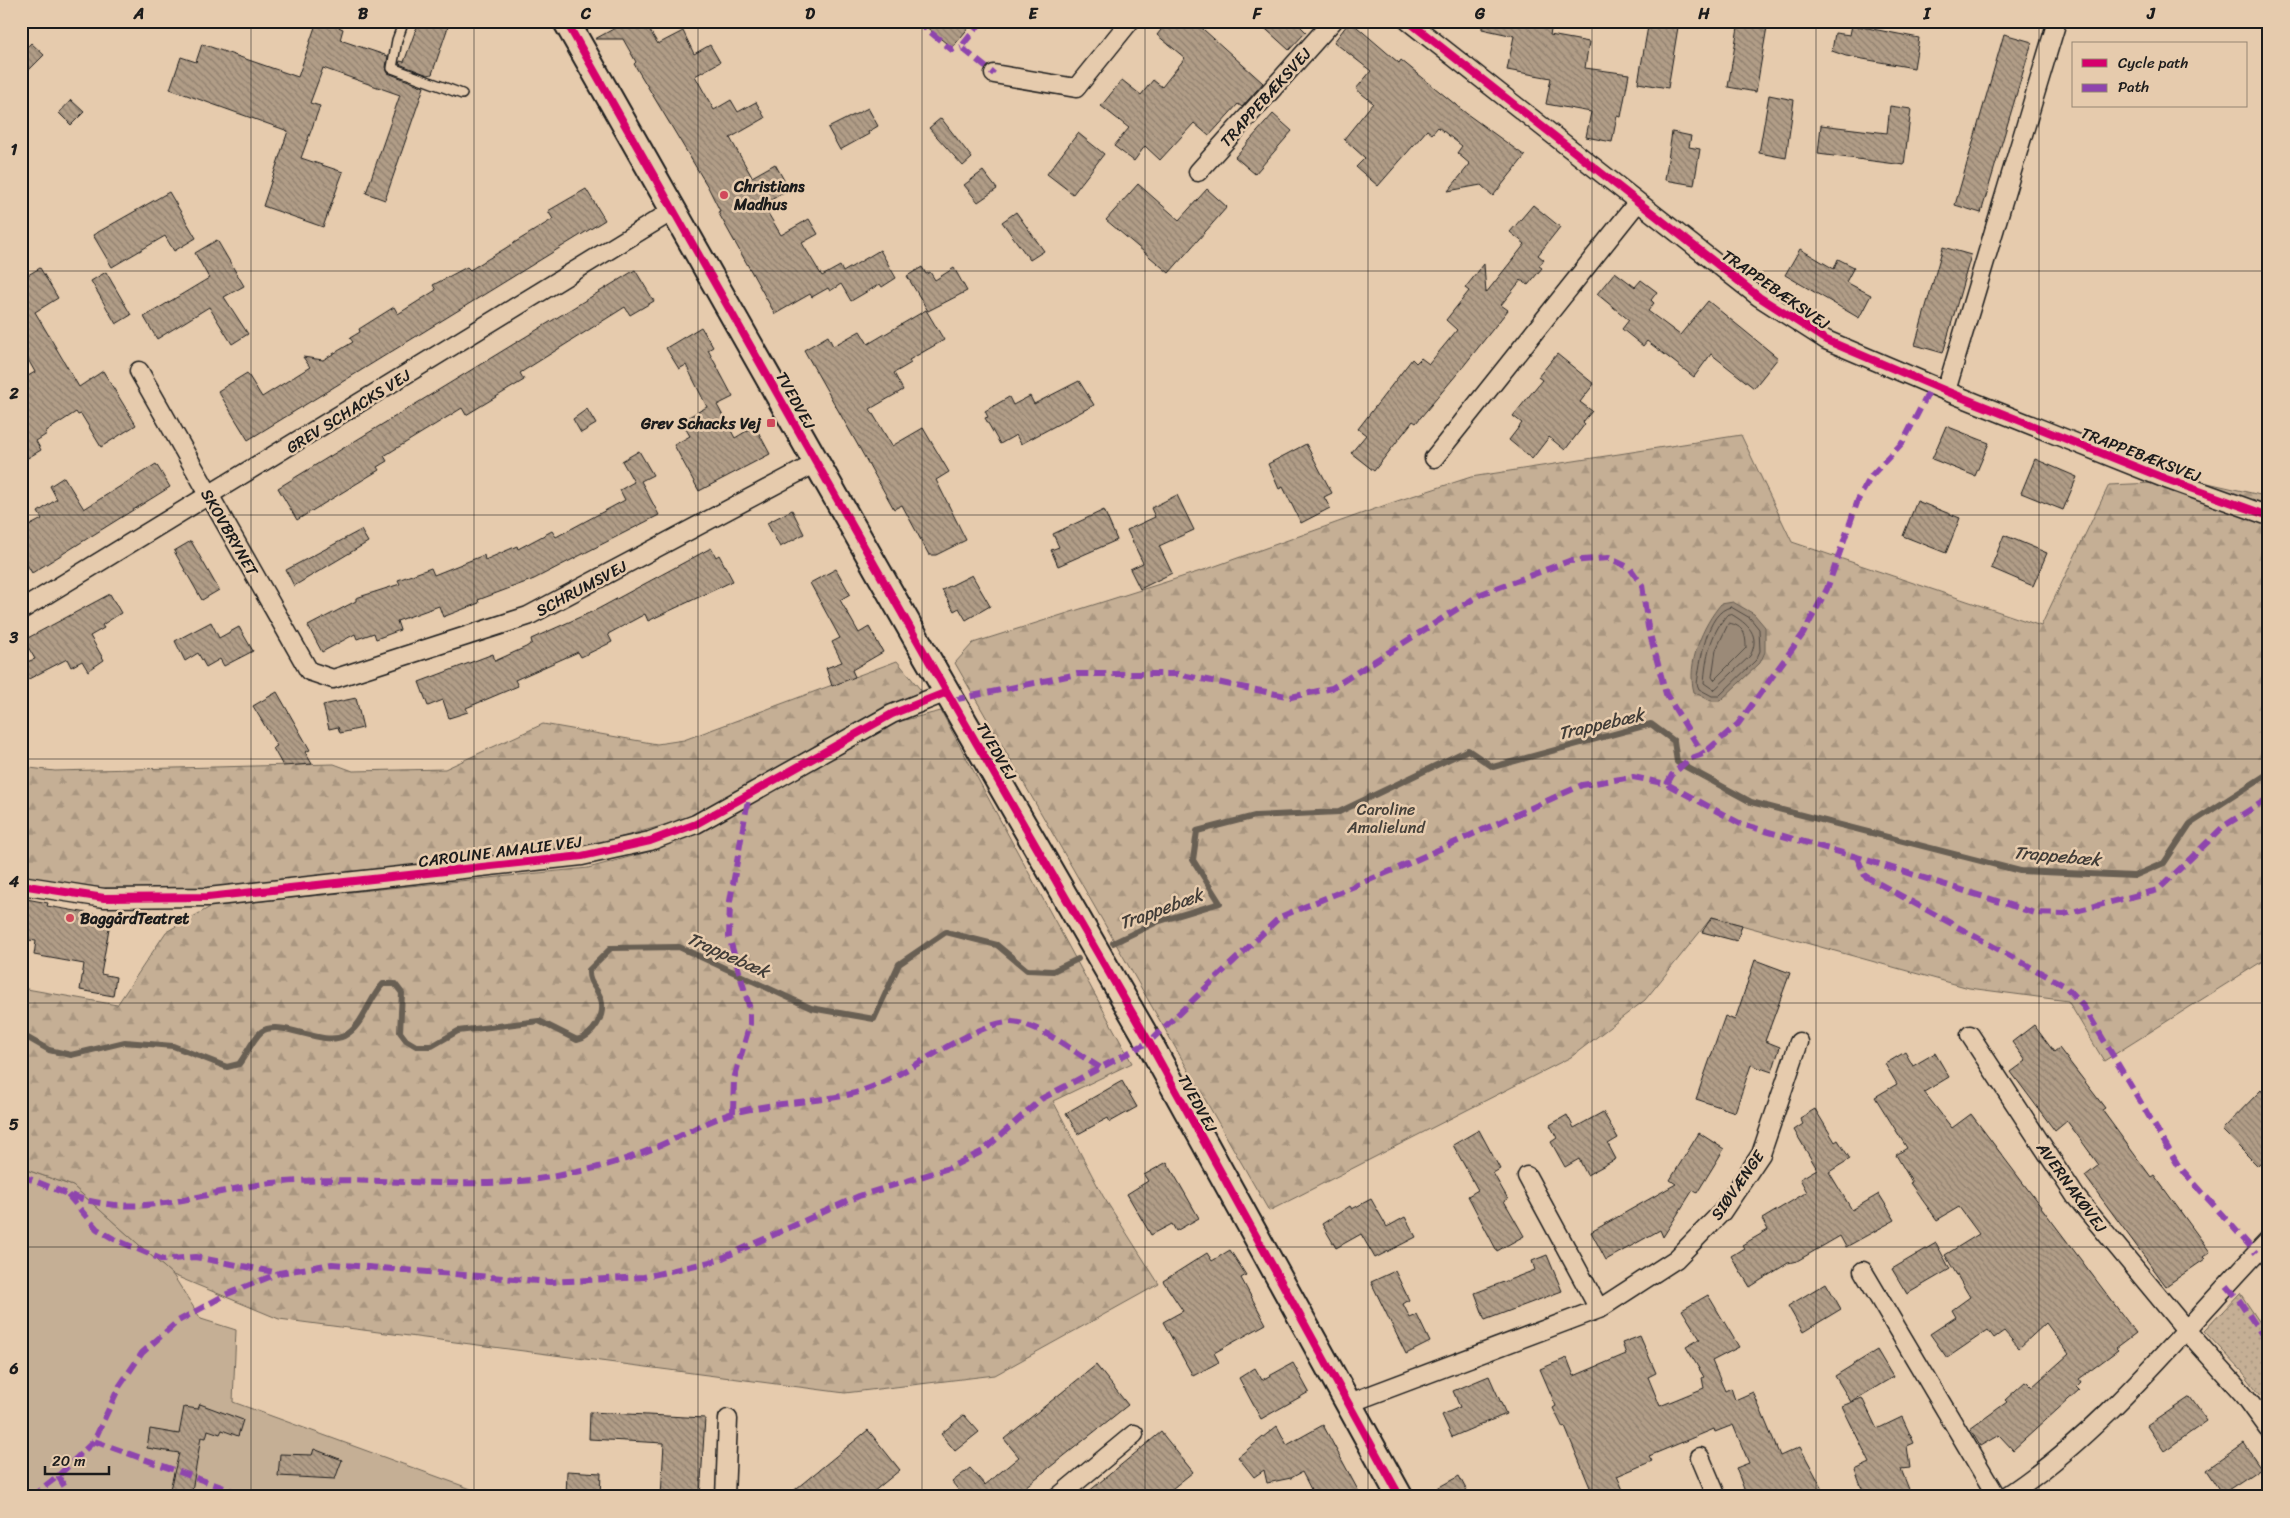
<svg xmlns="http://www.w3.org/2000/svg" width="2290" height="1518" font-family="Sriracha,sans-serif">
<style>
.green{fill:#c5af95;stroke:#706658}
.forest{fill:url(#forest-firs);stroke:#706658}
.park{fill:url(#park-dots);stroke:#706658}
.water{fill:#9b8a78;stroke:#685e53}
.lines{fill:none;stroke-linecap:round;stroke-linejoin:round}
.shore{stroke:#4f4841;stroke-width:1}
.stream{stroke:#685e53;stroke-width:6}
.building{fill:url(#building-back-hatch);stroke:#1c1c1c}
.lane-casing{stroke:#1c1c1c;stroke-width:12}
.street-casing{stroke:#1c1c1c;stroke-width:21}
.secondary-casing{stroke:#1c1c1c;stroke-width:29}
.lane{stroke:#e6cbad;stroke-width:9}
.street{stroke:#e6cbad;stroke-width:18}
.secondary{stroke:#e6cbad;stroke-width:25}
.quiet{stroke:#8e44ad;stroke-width:6;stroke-dasharray:12 6;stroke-linecap:butt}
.cycleway-casing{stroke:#e6cbad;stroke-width:11}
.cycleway{stroke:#d6006c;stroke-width:8}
.grid{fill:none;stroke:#1c1c1c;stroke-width:1;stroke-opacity:0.55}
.poi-dot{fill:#d1495b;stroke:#e6cbad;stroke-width:2}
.labels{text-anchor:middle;stroke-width:5;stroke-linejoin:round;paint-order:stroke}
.street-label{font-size:16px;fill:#1c1c1c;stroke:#e6cbad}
.poi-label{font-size:16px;font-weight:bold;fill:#1c1c1c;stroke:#e6cbad;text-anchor:start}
.park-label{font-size:16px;fill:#46413a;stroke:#e6cbad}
.water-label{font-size:18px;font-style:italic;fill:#423d38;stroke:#e6cbad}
.neatline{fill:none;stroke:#1c1c1c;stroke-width:2}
.grid-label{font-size:16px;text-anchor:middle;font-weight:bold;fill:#1c1c1c}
</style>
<defs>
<pattern id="forest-firs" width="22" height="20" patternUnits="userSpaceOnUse" patternTransform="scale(1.25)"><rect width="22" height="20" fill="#c5af95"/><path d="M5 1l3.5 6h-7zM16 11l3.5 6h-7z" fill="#a99680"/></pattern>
<pattern id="park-dots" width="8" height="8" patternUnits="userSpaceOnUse" patternTransform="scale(1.25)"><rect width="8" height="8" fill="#c5af95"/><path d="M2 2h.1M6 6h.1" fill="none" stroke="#a99680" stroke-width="1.8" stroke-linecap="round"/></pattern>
<pattern id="building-back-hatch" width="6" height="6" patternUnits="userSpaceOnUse" patternTransform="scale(1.25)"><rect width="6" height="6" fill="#b19d87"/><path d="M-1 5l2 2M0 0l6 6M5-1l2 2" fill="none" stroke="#8f7f6e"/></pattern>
</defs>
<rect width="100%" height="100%" fill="#e6cbad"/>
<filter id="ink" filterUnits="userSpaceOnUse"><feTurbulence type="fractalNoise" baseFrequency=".02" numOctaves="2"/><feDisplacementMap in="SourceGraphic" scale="10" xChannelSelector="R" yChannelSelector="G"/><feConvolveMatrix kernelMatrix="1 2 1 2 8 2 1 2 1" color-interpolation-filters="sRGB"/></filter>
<g filter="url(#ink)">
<path class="green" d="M21,1168L73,1186L173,1275L201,1319L236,1330L233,1402L493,1497H21Z"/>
<path class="forest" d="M1741,435L1792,542L2041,626L2109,485L2199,481L2269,497V957L2104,1061L2068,1001L1969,988L1712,917L1645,1000L1571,1057L1269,1211L955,663L973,643L1207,569L1397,501L1471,477Z
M897,661L924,694L693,817L583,848L208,890L104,888L21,876V767L55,771L334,764L353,771L445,769L543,724L657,744L684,740Z
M941,711L1132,1063L1053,1101L1103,1196L1159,1284L995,1375L845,1393L279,1319L173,1275L73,1186L21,1168V988L117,1005L166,932L212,906L588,868L659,849L893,723Z"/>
<path class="park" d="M2240,1293L2269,1336V1406L2242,1371L2204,1331Z"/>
<path class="water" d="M1733,602L1754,614L1765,627V652L1760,663L1720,701H1711L1694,692C1686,664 1703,625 1721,604Z"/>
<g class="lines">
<path class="shore" d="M1731,607L1750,618L1759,629L1760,651L1756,660L1719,696H1712L1699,689L1697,684C1700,663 1706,611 1731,607Z
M1731,614C1748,624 1761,635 1750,656L1714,690L1704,683C1706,658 1710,634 1727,615Z
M1729,623C1744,626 1746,635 1746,648L1714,680L1712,677L1716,650Z"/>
<path class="stream" d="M1113,943L1157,922L1220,903L1193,860L1197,831L1255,816L1339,812L1468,750L1493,767L1651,724L1674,741L1677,762L1751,802L2020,871L2134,876L2164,863L2190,824L2269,773
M21,1034L49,1050L71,1055L125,1042L173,1046L227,1067L239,1064C246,1055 253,1039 261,1032C280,1018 321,1047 344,1036C363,1027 369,998 383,984H395L402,993L400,1032L406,1040L416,1046H432L458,1031L539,1021L577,1040C593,1036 606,1016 601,999C597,987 588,984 589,970L611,948L679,947L811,1008L874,1019L899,964L946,932L997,945L1027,970L1053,971L1078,959"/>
</g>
<path class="building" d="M317,21H340L338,27L343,29L340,40L388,56L386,67L388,73L424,87L385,200L366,193L400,95L323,68L310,103L320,106L301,158L343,172L323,227L263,206L288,131L170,89L181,57L196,62L202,44L298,77Z
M419,21H450L432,74L428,75L399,64L400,61L404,62Z
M614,21H644L658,44L683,31L694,54L710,45L720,62L695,76L714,110L731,100L738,112L756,102L765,118L730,138L752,177L775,164L789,189L763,205L781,235L809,219L818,234L802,243L822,276L840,266L843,272L880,250L896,278L882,287L880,284L851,301L841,284L830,291L828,288L812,297L810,294L775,314L718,212L720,211L708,187L634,64L636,62L623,39H595L617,27Z
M919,21H974L952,48Z
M1168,21H1194L1263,83L1242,107L1238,104L1209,136L1194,123L1160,160L1145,146L1134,161L1114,146L1129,128L1101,106L1122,80L1141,95L1153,80L1162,87L1185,58L1157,35Z
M1257,21H1295L1306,32L1289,50Z
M1350,21L1399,63L1401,60L1467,114L1525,156L1493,196L1481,185L1448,191L1470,164L1457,153L1462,146L1438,127L1432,134L1427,130L1378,186L1356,167L1365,158L1344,139L1373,103L1356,89L1371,71L1334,42Z
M1482,21H1553L1550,35L1589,42L1585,68L1629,74L1621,117L1617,116L1612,142L1586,137L1591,112L1546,104L1551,78L1507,70L1514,36L1482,29Z
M1649,21H1679L1668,88L1638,83Z
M1739,21H1768L1756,92L1728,87Z
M1852,25L1919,38L1914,68L1846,56L1832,51L1835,33L1850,35Z
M2004,34L2032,42L1981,213L1955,205Z
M31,43L44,55L21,78V53Z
M1769,95L1794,100L1786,158L1759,153Z
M71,100L84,112L71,125L59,113Z
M1890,106L1911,109L1904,165L1818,154L1821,125L1887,133Z
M868,108L878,126L868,132L869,134L840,150L828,128Z
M1273,114L1292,131L1255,174L1235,157Z
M941,118L972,158L963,166L929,128Z
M1672,132L1691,136L1689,147L1700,149L1694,185L1665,180Z
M1078,133L1104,154L1073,194L1047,174Z
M983,171L997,189L978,202L964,185Z
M1138,184L1179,220L1207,189L1227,207L1169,273L1106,220Z
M586,189L605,220L248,440L218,391L247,373L262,397L310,367L303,357L323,360L353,342L350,338L360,332L359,329L394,307L398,314L436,290L433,285L467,267L470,270L553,219L548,211Z
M169,192L196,238L174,251L165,236L112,267L93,235Z
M1533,205L1560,227L1538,255L1544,260L1539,266L1542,268L1528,285L1521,280L1501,305L1508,310L1462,368L1416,423L1413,421L1374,471L1351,453L1366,435L1358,429L1412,359L1416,363L1421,358L1429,364L1457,330L1446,320L1469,291L1465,288L1484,264L1486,293L1525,244L1510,232Z
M1016,212L1044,251L1030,260L1002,222Z
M217,240L244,286L224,297L248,334L232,344L209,307L157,339L144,317L209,278L195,253Z
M1943,247L1971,255L1943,353L1915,345Z
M1800,249L1834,269L1838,259L1854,267L1846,282L1871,295L1859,318L1785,275Z
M922,267L926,274L930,272L935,280L954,268L967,291L928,311L907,276Z
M40,268L58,298L35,312L79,387L103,371L136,425L101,447L81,414L78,415L76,412L45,432L47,434L36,441L41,450L21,462V380L35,372L21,347V279Z
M635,270L654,301L630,315L625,307L520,373L524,380L466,415L462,408L384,456L387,461L377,467L379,470L297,520L278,488Z
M106,272L131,315L116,324L91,281Z
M1615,272L1635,287L1641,280L1657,292L1651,300L1654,303L1648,311L1680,335L1708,301L1778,358L1754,388L1711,354L1694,377L1647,341L1643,346L1622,329L1629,320L1597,294Z
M926,310L944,340L909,360L911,363L894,373L903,390L870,409L892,446L923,428L949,472L936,480L966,540L936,555H929L902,505L894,509L804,350L828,336L833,346L860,331L868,344Z
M701,327L713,347L708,350L733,397L717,405L735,438L755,426L770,454L699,491L674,445L690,436L681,421L707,407L686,365L679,369L666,348Z
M1557,354L1594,384L1580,402L1592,411L1583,422L1585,424L1565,450L1549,437L1532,459L1509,440L1522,423L1513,416L1542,380L1538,377Z
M1079,381L1094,405L1021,444L1016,435L1000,444L985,418L988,417L985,411L1009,397L1013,405L1030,396L1034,404Z
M587,409L596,424L581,433L573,419Z
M1946,426L1989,443L1975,476L1932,459Z
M1306,444L1332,493L1324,497L1330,508L1301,523L1283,487L1279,489L1268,464Z
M639,451L653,475L641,481L659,515L534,579L478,600L479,603L443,617L439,606L397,621L400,630L376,639L374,633L357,639L355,634L322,652L308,626L356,601V598L400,584L398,580L431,568L434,575L484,555L485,560L517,546L518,549L552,531L556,537L625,500L620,490L634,482L622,461Z
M2035,459L2077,477L2063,510L2021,493Z
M156,464L170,487L32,573L21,554V530L42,519L38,512L57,499L50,486L64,477L84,509Z
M1177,495L1194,530L1159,546L1172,573L1140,589L1130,569L1143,563L1127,530L1155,517L1151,508Z
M1917,501L1960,518L1946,553L1903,536Z
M792,510L804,534L780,547L767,523Z
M1104,510L1117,540L1058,566L1051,550L1059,547L1053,534Z
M361,530L368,542L294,586L286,570Z
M2004,535L2047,553L2033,586L1991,568Z
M191,541L219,590L202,600L174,551Z
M711,548L716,557L719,555L733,581L648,621L645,614L608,634L612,642L581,657L578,652L515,680L518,686L466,708L468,712L449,718L443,700L428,706L419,682L493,654L495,661L526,647L532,643L531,639L598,609Z
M836,569L850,594L840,600L859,633L869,627L883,652L852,670L855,677L832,686L826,668L842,662L832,642L840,638L810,583Z
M972,575L990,606L966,620L959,608L954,611L942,590Z
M110,594L121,613L102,625L104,628L90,636L104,660L88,671L82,661L71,667L67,659L21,683V664L35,659L24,640Z
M211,622L219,638L239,627L253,651L224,666L220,659L206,667L198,653L185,661L175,641Z
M277,692L310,750L305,752L312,764L283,766L273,748L277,746L253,706Z
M356,698L363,728L340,733L338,727L329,729L323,705Z
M21,898L48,903L47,906L111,917L101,974L116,977L113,996L80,990L84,964L34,955L36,941L21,939Z
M1712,917L1742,925L1737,941L1702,932Z
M1755,960L1790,973L1765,1041L1780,1047L1772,1072L1751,1065L1735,1112L1696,1099L1725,1016L1735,1020Z
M2034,1025L2054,1052L2059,1048L2105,1108L2102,1110L2151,1177L2154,1175L2210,1252L2203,1257L2205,1259L2166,1286L2085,1176L2099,1165L2067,1121L2055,1131L2011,1072L2026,1061L2012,1042Z
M1905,1052L1913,1066L1935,1053L1949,1077L1924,1092L1952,1128L1971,1114L2136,1333L2116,1348L2118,1350L2079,1379L2081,1382L2076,1387L2079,1390L2013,1450L1999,1435L1980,1446L1970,1429L2007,1402L2005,1400L2026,1381L2032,1387L2069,1354L2046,1323L2019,1348L2004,1331L1994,1338L1988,1330L1947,1358L1930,1334L1956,1317L1952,1310L1970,1297L1945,1255L1979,1234L1959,1207L1937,1220L1910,1183L1912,1182L1896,1155L1907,1148L1875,1097L1897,1084L1885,1064Z
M1122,1081L1137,1107L1110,1122L1108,1118L1078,1134L1066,1113Z
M2261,1090L2269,1099V1155L2258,1166L2222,1130Z
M1815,1109L1835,1142L1838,1140L1850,1159L1829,1172L1852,1210L1879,1194L1895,1220L1846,1247L1840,1236L1797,1261L1788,1263L1750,1287L1731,1256L1744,1248L1742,1245L1768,1230L1762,1219L1807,1192L1800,1179L1817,1169L1794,1130L1803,1124L1800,1118Z
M1603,1112L1618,1138L1608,1144L1616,1159L1587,1175L1579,1159L1565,1167L1551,1142L1557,1138L1550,1125L1567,1115L1574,1128Z
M1479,1130L1500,1169L1493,1173L1508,1199L1504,1201L1524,1236L1497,1251L1468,1196L1478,1190L1453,1145Z
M1699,1133L1724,1149L1697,1193L1693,1190L1663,1237L1660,1230L1606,1260L1591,1232L1676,1184L1670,1180Z
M1167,1162L1199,1218L1176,1231L1172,1224L1151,1235L1127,1194L1148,1181L1144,1175Z
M1371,1199L1387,1227L1405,1217L1416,1237L1375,1258L1361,1234L1336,1248L1322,1224L1350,1206L1352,1209Z
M1936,1243L1950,1269L1907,1294L1892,1269Z
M1230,1250L1246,1275L1241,1278L1266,1324L1214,1353L1219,1362L1193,1376L1163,1322L1183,1311L1163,1281L1207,1253L1212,1261Z
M1547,1255L1562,1291L1485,1320L1475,1293L1535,1270L1532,1261Z
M1395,1271L1409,1300L1403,1304L1410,1318L1417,1315L1430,1342L1406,1354L1371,1282Z
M1826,1283L1841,1309L1803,1332L1788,1306Z
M1708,1295L1739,1347L1712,1361L1725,1391L1731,1388L1735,1400L1753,1392L1780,1456L1800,1447L1827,1497H1747L1736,1468L1749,1463L1733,1425L1715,1432L1714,1429L1649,1456L1652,1461L1617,1476L1623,1490L1619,1492L1621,1497H1594L1565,1427L1563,1428L1553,1408L1556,1406L1540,1369L1567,1358L1574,1376L1626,1354L1622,1343L1640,1336L1656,1373L1648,1377L1660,1406L1704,1388L1702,1378L1704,1377L1686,1347L1700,1339L1682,1310Z
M1877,1350L1893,1377L1851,1402L1835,1376Z
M1293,1363L1309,1392L1261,1419L1239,1378L1255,1368L1262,1380Z
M1096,1365L1128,1405L1025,1487L1033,1497H964L952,1482L970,1468L985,1485L1019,1457L1004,1439Z
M1489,1376L1506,1414L1452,1437L1442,1415L1460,1407L1453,1391Z
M2190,1397L2207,1421L2164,1451L2147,1426Z
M1862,1398L1877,1429L1902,1417L1914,1443L1907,1446L1910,1468L1901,1469L1912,1497H1865L1855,1470L1870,1463L1842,1406Z
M200,1404L243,1420L238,1436L222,1430L220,1434L208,1430L206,1438L201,1437L191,1497H182L169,1493L179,1453L147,1448L150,1429L179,1434L184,1407L198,1409Z
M590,1412L705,1418L700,1497H661L664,1443L589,1439Z
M964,1415L979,1432L955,1451L941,1434Z
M1323,1425L1359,1492L1350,1497H1315L1302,1472L1291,1478L1267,1483L1264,1470L1254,1477L1238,1457L1277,1426L1287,1445Z
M868,1430L900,1470L867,1497H786Z
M1161,1432L1193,1472L1162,1497H1082Z
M2244,1443L2261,1468L2222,1494L2206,1470Z
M314,1449L342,1460L335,1479L278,1476L280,1454L312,1455Z
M567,1471L601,1473L600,1497H566Z
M1459,1476L1467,1491L1457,1497H1421Z"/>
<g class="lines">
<g class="lane-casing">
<path id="lane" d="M404,21L397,40L392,68L462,94"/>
</g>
<g class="street-casing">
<path id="street" d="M1408,21L1759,297L1826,340L1946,391L2166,479L2269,516
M994,74L1076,88L1130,21
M1198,172L1333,21
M139,371L309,671L333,679L528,616L816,463
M1946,391L2057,21
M1434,458L1637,203
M21,610L674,210
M21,885L104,898L208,897L582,856L650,841L696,824L892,714L947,692
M1970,1035L2076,1197L2187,1331L2245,1396L2269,1429
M1527,1176L1599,1309
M1863,1271L1997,1497
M1347,1404L1599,1309L1676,1259L1722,1212L1761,1154L1799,1042
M1700,1457L1717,1497
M725,1497L728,1419
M1058,1497L1134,1434
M2005,1497C2105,1432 2186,1326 2269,1240"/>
</g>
<g class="secondary-casing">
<path id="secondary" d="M566,21L925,654L1149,1042L1400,1497"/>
</g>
<use href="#lane" class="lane"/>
<use href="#street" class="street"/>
<use href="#secondary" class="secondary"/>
<path class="quiet" d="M917,21L952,50L961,47
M982,21L961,47L994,74
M953,700L1077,674H1177L1291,697L1332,688L1481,594L1569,561L1609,558L1630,568L1642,585L1648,627L1666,694L1703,754
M1667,784L1672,775L1689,759L1703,754L1738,724L1803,634L1827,589L1858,500L1872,475L1903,442L1932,386
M1857,857L1865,876L2065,986L2084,1007L2178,1165L2256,1253
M733,1113L734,1079L750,1024V1009L729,937L730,901L749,794
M21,1176C48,1185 73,1199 101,1203C157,1213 210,1191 264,1184C352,1173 442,1190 530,1180C574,1174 616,1165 656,1147C681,1137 707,1120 734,1113C772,1102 813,1103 851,1094C892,1084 938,1048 978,1031C988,1027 999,1022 1011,1022C1040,1023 1076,1054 1101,1068
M68,1195L97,1229L114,1239L163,1260L195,1257L279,1273
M2227,1286L2239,1300L2269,1345
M94,1441L249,1497
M58,1476L71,1497
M31,1497L58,1476L94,1441L119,1387L142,1353L178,1321L225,1295L279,1273L332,1264L550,1282L644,1277L718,1260L859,1196L949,1168L983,1151L1041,1099L1149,1042L1280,917L1398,868L1582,785L1633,777L1667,784L1741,824L1857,857L2035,913L2064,914L2158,890L2224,826L2269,798"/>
<g class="cycleway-casing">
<path id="cycleway" d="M566,21L925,654L1149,1042L1400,1497
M1408,21L1759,297L1826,340L1946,391L2166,479L2269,516
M21,885L104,898L208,897L582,856L650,841L696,824L892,714L947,692"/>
</g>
<use href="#cycleway" class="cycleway"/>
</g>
</g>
<path class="grid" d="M251,21V1497M474,21V1497M698,21V1497M922,21V1497M1145,21V1497M1368,21V1497M1592,21V1497M1816,21V1497M2039,21V1497M21,271H2269M21,515H2269M21,759H2269M21,1003H2269M21,1247H2269"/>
<g class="poi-dot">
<circle cx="724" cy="195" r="5"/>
<rect x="766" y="418" width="10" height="10" rx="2.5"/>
<circle cx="70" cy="918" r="5"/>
</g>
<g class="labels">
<g class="street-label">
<text transform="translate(1265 97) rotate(-48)" y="6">TRAPPEBÆKSVEJ</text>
<text transform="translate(1776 289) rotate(35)" y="6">TRAPPEBÆKSVEJ</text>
<text transform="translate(796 400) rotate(61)" y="6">TVEDVEJ</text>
<text transform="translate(348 411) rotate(-32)" y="6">GREV SCHACKS VEJ</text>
<text transform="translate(2141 454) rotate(21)" y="6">TRAPPEBÆKSVEJ</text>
<text transform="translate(230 532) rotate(60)" y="6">SKOVBRYNET</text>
<text transform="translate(581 588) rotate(-28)" y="6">SCHRUMSVEJ</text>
<text transform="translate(997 751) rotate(60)" y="6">TVEDVEJ</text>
<text transform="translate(500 851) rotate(-7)" y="6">CAROLINE AMALIE VEJ</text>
<text transform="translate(1198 1103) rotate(61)" y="6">TVEDVEJ</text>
<text transform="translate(1737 1185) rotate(-55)" y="6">SIØVÆNGE</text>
<text transform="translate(2072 1187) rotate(54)" y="6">AVERNAKØVEJ</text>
</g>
<g class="poi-label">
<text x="734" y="192">Christians<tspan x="734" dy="18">Madhus</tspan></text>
<text x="761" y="429" text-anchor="end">Grev Schacks Vej</text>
<text x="80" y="924">BaggårdTeatret</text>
</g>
<g class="park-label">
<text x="1386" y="815">Caroline<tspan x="1386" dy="18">Amalielund</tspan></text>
</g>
<g class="water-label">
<text transform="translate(1601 724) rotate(-13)" y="6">Trappebæk</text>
<text transform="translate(2057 856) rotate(5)" y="6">Trappebæk</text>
<text transform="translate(1161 909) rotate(-20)" y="6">Trappebæk</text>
<text transform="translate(728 955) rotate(24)" y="6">Trappebæk</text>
</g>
</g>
<rect width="2290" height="1518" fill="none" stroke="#e6cbad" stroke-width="55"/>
<rect x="2072" y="42" width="175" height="65" fill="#e6cbad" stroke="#958573"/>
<rect x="2082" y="59" width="25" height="8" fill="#d6006c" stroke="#958573"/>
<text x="2118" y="68" font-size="15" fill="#1c1c1c">Cycle path</text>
<rect x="2082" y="84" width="25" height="8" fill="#8e44ad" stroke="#958573"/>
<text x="2118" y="92" font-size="15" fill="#1c1c1c">Path</text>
<path d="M45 1466v8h64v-8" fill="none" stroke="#1c1c1c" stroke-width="2.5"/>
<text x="52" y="1466" font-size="15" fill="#1c1c1c" stroke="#e6cbad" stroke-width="4" paint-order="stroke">20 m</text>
<rect x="28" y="28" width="2234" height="1462" class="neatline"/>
<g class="grid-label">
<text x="139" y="19">A</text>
<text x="363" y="19">B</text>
<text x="586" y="19">C</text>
<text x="810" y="19">D</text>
<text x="1033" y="19">E</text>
<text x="1257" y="19">F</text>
<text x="1480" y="19">G</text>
<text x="1704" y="19">H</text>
<text x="1927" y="19">I</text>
<text x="2151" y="19">J</text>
<text x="14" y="155">1</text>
<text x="14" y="399">2</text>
<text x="14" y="643">3</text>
<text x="14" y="887">4</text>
<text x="14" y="1130">5</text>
<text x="14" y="1374">6</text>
</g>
</svg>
